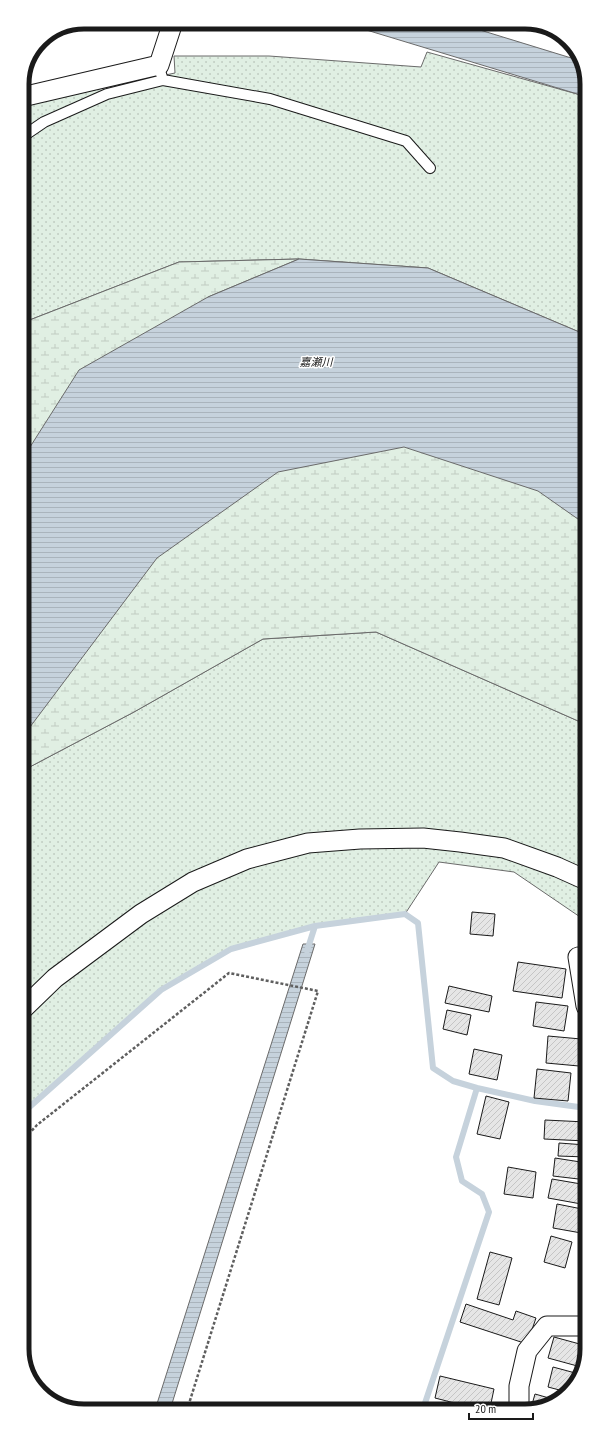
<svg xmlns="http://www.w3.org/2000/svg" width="609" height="1433" font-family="'PT Sans Narrow','Noto Sans JP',sans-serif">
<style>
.green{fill:url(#green-dots);stroke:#6a6a6a}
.wetland{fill:url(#wetland-marsh);stroke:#6a6a6a}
.water{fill:url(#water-rules);stroke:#6a6a6a}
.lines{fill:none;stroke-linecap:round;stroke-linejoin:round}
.stream{stroke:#c6d2dc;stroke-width:6}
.building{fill:url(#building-hatch);stroke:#1a1a1a}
.lane-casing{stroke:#1a1a1a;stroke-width:12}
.street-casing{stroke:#1a1a1a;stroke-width:21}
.path{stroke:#5f5f5f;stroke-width:2.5;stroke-dasharray:3 2;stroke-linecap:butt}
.lane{stroke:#fff;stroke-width:10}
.street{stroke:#fff;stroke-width:19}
.labels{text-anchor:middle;stroke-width:3;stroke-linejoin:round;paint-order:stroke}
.water-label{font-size:11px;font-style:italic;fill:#1a1a1a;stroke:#fff}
.rim{fill:none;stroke:#1a1a1a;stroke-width:5}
</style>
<defs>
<pattern id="green-dots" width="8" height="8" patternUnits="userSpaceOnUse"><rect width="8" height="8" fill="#e0efe3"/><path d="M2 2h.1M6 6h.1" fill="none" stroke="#c0ccc2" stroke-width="1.8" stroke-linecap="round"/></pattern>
<pattern id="wetland-marsh" width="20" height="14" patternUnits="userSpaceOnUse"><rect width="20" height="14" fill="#e0efe3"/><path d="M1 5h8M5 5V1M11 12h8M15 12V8" fill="none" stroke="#c0ccc2"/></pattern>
<pattern id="water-rules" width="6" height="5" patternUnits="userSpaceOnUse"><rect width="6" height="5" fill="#c6d2dc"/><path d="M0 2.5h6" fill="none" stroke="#aab4bc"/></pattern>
<pattern id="building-hatch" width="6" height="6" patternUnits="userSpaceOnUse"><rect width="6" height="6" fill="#e6e6e6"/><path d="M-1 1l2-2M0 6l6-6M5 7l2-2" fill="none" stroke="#c5c5c5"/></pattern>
</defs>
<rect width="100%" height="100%" fill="#fff"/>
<path class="green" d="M427,52L584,96V334L428,268L299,259L179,262L27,321L23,325L22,105L175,73L174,56H269L421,67Z
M376,632L585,724L586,921L514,872L439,862L405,914L315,926L231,949L161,990L25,1111L24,770L134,712L263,639Z"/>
<path class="wetland" d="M299,259L208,297L23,506V325L27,321L179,262Z
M280,410L585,481V724L376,632L263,639L134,712L24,770V695Z"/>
<path class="water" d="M340,22H454L581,61L584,64V96Z
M299,259L428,268L584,334L585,524L538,491L404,447L278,472L157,558L24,735L23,458L79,370L208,297Z
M303,944H315L170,1410H155Z"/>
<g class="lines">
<path class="stream" d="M307,951L315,926
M25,1111L161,990L231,949L315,926L405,914L418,923L433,1068L453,1081L477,1088L535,1101L586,1108
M423,1409L489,1212L482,1194L462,1181L456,1157L477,1088"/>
</g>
<path class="building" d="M472,912L495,914L493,936L470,934Z
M518,962L566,969L562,998L513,991Z
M449,986L492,996L489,1012L445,1003Z
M536,1002L568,1006L564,1031L533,1026Z
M447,1010L471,1015L467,1035L443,1029Z
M548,1036L581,1039L579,1066L546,1063Z
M474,1049L502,1055L497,1080L469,1074Z
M537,1069L571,1073L568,1101L534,1098Z
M486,1096L509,1102L500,1139L477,1134Z
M545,1120L586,1122V1141L544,1139Z
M559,1143L586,1145L587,1157L558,1156Z
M555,1158L587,1163V1180L553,1176Z
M508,1167L536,1172L533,1198L504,1194Z
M552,1179L587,1185V1205L548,1198Z
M557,1204L587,1210V1234L553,1228Z
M551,1236L572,1242L565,1268L544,1262Z
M490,1252L512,1258L499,1305L477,1299Z
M466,1304L513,1320L516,1311L536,1318L527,1344L460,1322Z
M554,1337L587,1346L581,1367L548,1358Z
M553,1367L579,1374L574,1387L567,1392L548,1387Z
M440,1376L494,1389L490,1408H474L435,1398Z
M535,1394L556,1400L545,1408H531Z"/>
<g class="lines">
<g class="lane-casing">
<path id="lane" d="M163,80L270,99L406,141L430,168
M22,137L44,122L107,94L163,80L161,74"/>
</g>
<g class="street-casing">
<path id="street" d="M22,97L159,65L173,22
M578,957L586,1006
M24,1008L55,978L141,914L193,882L247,859L308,843L360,839L423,838L460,842L504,848L557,867L586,880
M519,1408V1386L527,1351L547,1326H587"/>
</g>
<path class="path" d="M25,1138L37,1125L229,973L318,991L187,1410"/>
<use href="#lane" class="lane"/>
<use href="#street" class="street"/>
</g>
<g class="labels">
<g class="water-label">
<text x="316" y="366">嘉瀬川</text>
</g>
</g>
<path d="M0 0H609V1433H0ZM84 29H525A55 55 0 0 1 580 84V1349A55 55 0 0 1 525 1404H84A55 55 0 0 1 29 1349V84A55 55 0 0 1 84 29Z" fill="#fff" fill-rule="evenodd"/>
<path class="rim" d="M84 29H525A55 55 0 0 1 580 84V1349A55 55 0 0 1 525 1404H84A55 55 0 0 1 29 1349V84A55 55 0 0 1 84 29Z"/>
<path d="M469 1413v6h64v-6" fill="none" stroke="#1a1a1a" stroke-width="2"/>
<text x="475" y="1413" font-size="12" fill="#1a1a1a" stroke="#ffffff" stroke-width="3" paint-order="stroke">20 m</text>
</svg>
